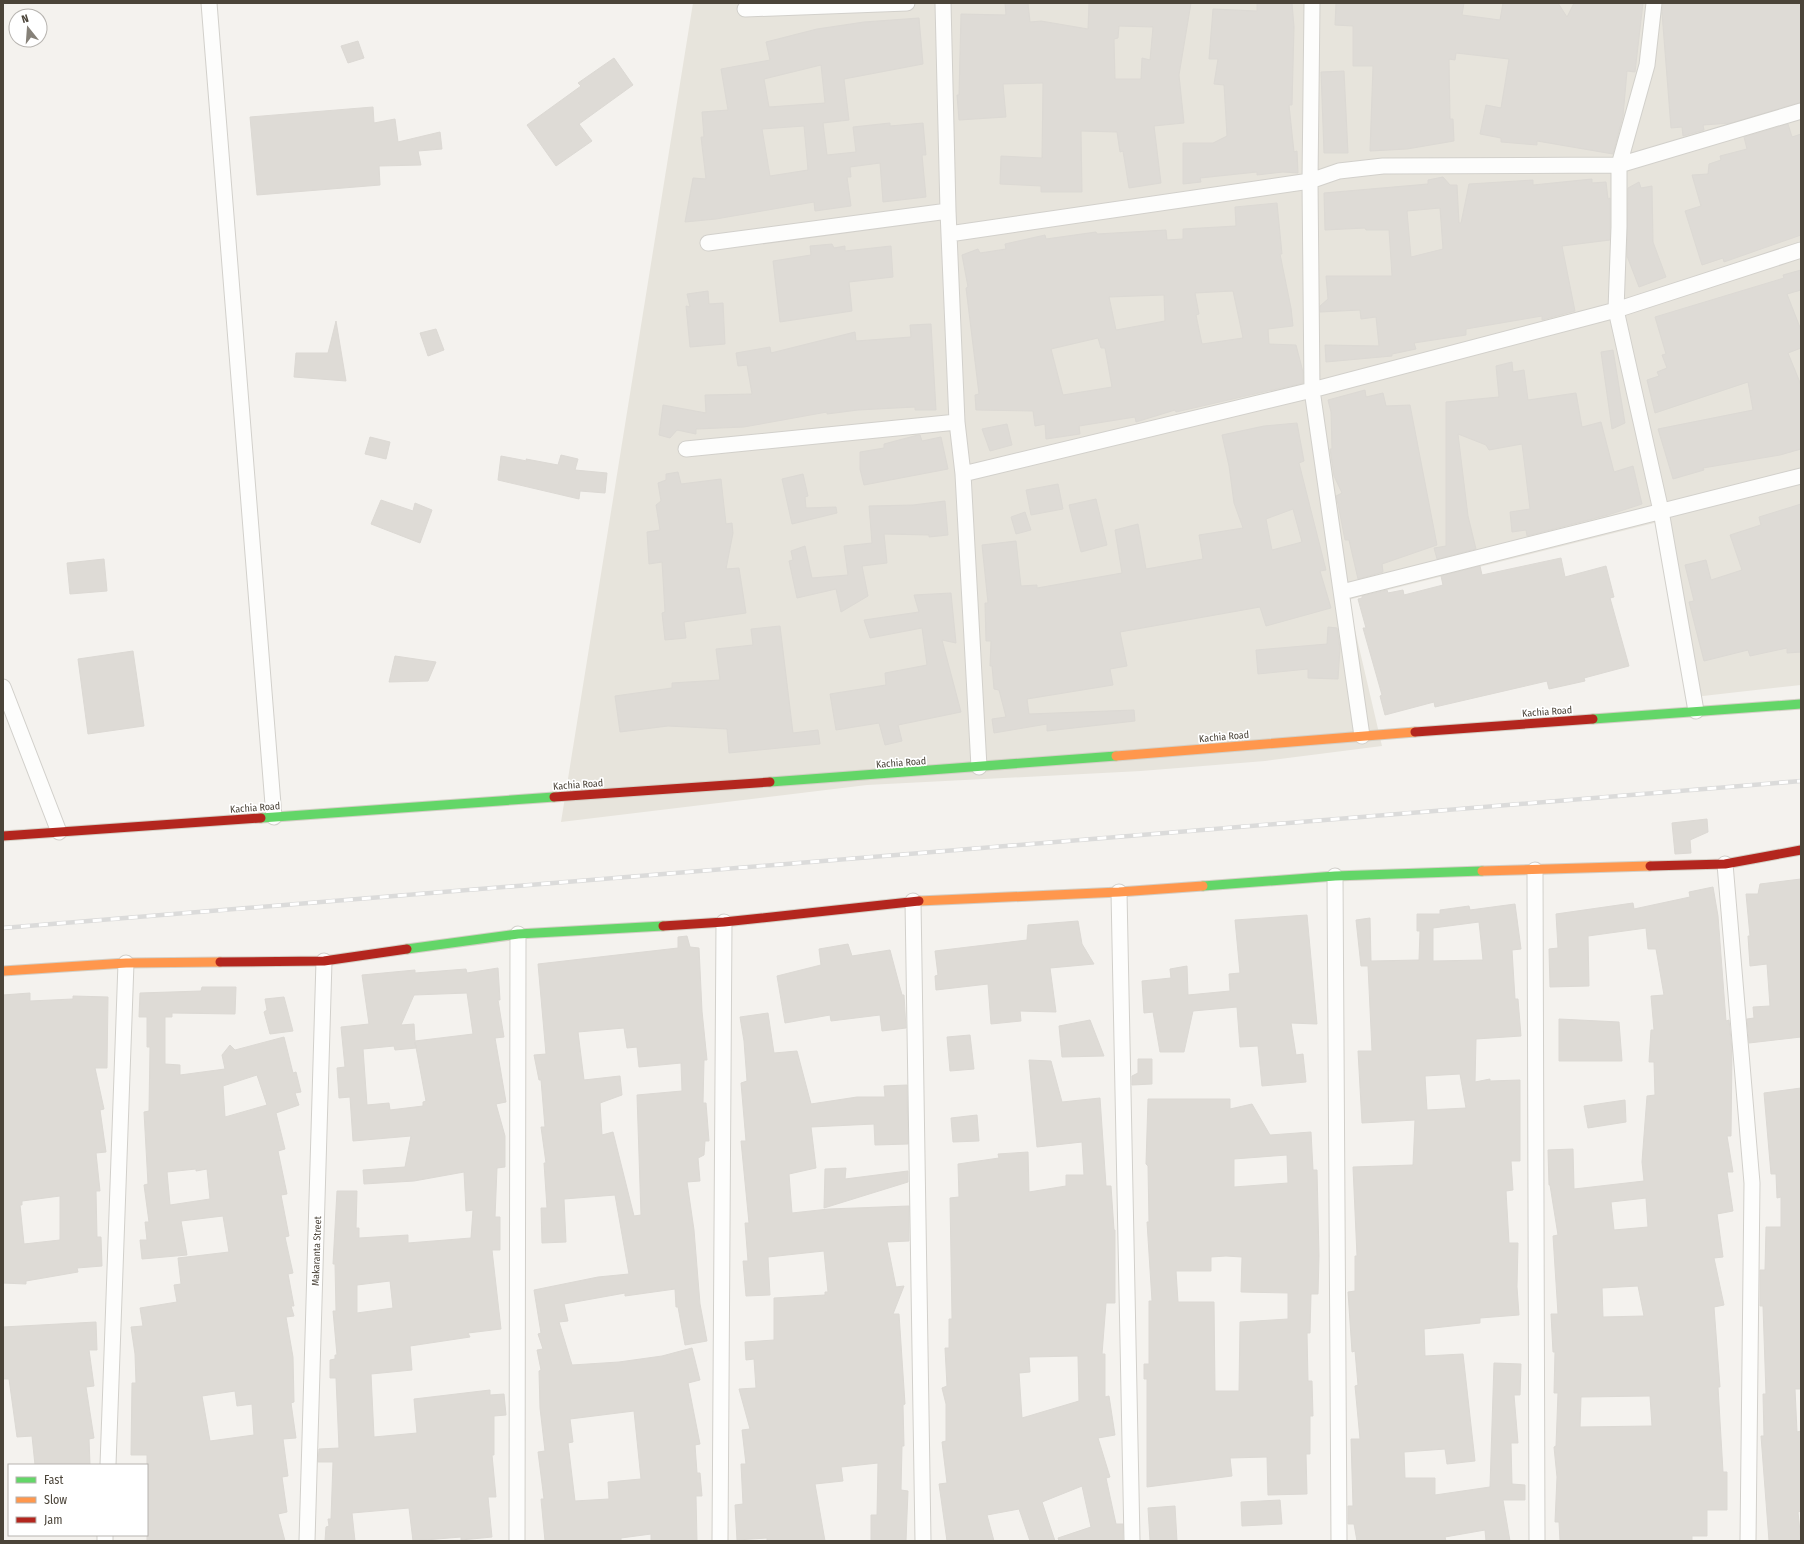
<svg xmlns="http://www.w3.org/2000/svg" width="1804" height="1544" font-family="'Fira Sans Condensed',sans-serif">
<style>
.residential{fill:#e7e4dc}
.building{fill:#dedbd6;stroke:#dcd9d4;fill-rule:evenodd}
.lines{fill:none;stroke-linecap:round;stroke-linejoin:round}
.street-casing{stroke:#d2d0cb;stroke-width:17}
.fast-casing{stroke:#d3cfc5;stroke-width:11}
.slow-casing{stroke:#d3cfc5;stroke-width:11}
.jam-casing{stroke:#d3cfc5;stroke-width:11}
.street{stroke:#fdfdfc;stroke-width:15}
.fast{stroke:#63d668;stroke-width:9}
.slow{stroke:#ff974d;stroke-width:9}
.jam{stroke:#b3261e;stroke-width:9}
.rail-casing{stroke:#dbdbda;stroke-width:4.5}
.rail{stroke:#fff;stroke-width:3;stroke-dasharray:9;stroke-linecap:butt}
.labels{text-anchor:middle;stroke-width:3.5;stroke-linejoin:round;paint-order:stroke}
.street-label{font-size:10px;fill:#4b4439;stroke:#fff}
</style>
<rect width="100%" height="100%" fill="#f4f2ee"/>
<path class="residential" d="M693,3H1801V685L1694,697L1662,521L1348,600L1382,746L1265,761L1141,771L867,785L561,822Z"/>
<path class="building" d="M1005,3H1028L1030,22L1041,21L1088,29L1089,3H1191L1179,75L1184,123L1154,126L1161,183L1129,188L1123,151L1120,152L1117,132L1081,131L1082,192H1041V186L1000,184L1001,156L1042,158L1043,83L1003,84L1006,117L959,120L957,95H959L961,14L1006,15ZM1119,26L1153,27L1150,60L1142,58L1141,79H1115L1114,39L1118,38Z
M1257,3H1292L1294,27L1292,105H1289L1294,152L1297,151L1298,173L1283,172L1257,175V172L1200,178L1201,182L1183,184V143H1213L1227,136L1224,85L1214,84L1218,59H1209L1213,9L1257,11Z
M1336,3H1464L1462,15L1500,20L1503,3H1558L1567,17L1574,3H1643L1635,72L1627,71L1623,116L1613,154L1537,141V145L1501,142V138L1480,134L1486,105L1501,108L1509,59L1456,53L1455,60L1449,59L1450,119H1453L1454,141L1407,149L1370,151L1373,66H1353V26L1335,25Z
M1663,3H1801V102L1731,123L1703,125L1704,130L1683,136L1682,127L1671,128L1662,13Z
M919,18L923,64L844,79L849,120L823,123L827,155L856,152L853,127L890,123V126L923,123L926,155H922L926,197L883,202L880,163L850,167L851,177H847L851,206L815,211L814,202L716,219L685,222L693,178L706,179L701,137H704L702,112L728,110L721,69L770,60L766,42L817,29L864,22ZM821,65L825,103L769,107L764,79ZM804,126L808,170L770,176L762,129Z
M358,41L364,58L348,63L341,46Z
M614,58L633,85L579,124L592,141L556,166L527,125L581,86L578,83Z
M1344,71L1348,153H1324L1321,72Z
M373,107L374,123L395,119L398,142L440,132L442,149L418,151L421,165L379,166L380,185L257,195L250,117Z
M1788,124L1792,137L1801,134V235L1724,262L1723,258L1702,265L1685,211L1701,206L1692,175L1708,174L1709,164L1721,160L1720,156L1747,149L1744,137Z
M1443,177L1450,185H1457L1459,223H1461L1469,184L1533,180V185L1592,179V183L1606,182L1608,199L1610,198V240L1562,246L1575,311L1542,320V316L1466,329V335L1414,343L1416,349L1392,354V356L1326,362L1325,345L1379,346L1376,317L1361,319L1360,310L1320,312V306L1328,299L1326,276H1392L1389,230H1366L1365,228L1325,230L1324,193L1428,184V180ZM1440,208L1443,249L1411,257L1407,211Z
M1639,182L1641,188L1652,186L1653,242L1666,277L1639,287L1627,256L1628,188Z
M1277,203L1282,254H1280L1291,308L1293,326L1268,329L1269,344L1296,345L1303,372V383L1176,412L1175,410L1136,422L1135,417L1079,426L1080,434L1046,439L1045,424L1035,426L1033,411L976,410L975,395L979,394L966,288L968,287L962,255L978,249L980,253L1006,249L1005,244L1045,235L1046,239L1096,232L1097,234L1166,230L1167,240L1183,239V229L1236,226L1235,207ZM1233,291L1243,338L1202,344L1196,315L1199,314L1195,293ZM1164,295L1165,321L1116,330L1109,297ZM1098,338L1101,348H1105L1112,387L1063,395L1051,349Z
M832,244L834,248L845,246V251L891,246L893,277L849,282L852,311L780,322L773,261L811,255L810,246Z
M1801,270V290L1787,294L1801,330V348L1788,353L1801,385V449L1780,455L1703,468L1704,470L1673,479L1658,429L1753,410L1748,382L1655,413L1647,380L1659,376L1657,372L1667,368L1662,355L1666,354L1655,317L1784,278L1783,275Z
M708,291L709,304L723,303L725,344L690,347L686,306L690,307L687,294Z
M336,321L346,381L294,377L296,353H328Z
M931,324L936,410H915V407L858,410L827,414V412L744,427L696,429V434L677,430L670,438L659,435L663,405L706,413L705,395L752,394L747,365L738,366L736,353L770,347L771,353L855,332L856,341L911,337L910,325Z
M436,329L444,350L428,356L420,333Z
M1613,350L1625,423L1612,429L1601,352Z
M1512,362L1513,372L1524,370L1528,400L1576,393L1582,427L1601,422L1614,472L1633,466L1642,504L1608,515L1527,536L1526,530L1512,532L1510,512L1530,509L1522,444L1489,450L1486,445L1458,434L1468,516L1476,549L1437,559L1434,548L1446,546V402L1499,397L1496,366Z
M1365,390L1366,397L1383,393L1386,406L1410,405L1437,545L1382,564L1383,572L1358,579L1349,540H1345L1338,504L1336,496L1342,493L1334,476L1330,449H1332L1331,412L1328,400Z
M1297,423L1304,461L1299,463L1326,570L1320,571L1331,608L1266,626L1260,607L1120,632L1127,666L1110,669L1113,685L1027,699L1029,714L1134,710L1135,721L1047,731V724L994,733L992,719L1006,717L999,690L994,689L992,666H990L991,641H986L985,603H988L982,545L1016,541L1021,586L1037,585V588L1122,573L1115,530L1138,524L1146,569L1203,559L1199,535L1243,528L1234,503L1229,466L1222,435L1264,426ZM1293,509L1302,542L1272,550L1266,519Z
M1007,424L1012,445L990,451L982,429Z
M918,435H920L922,441L941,437L948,469L864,485L860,469V452L884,448V444Z
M370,437L390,442L386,459L365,454Z
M561,455L578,459L575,470L607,473L605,493L580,491L579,499L498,480L501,456L527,461L526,459L558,465Z
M678,472L681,484L721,479L726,524L732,523L733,533L726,569L739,568L746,613L684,622L686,638L665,640L662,613L665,612L662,562L649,564L647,532L660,530L656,505L661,501L658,483L666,480V474Z
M803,474L808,496L805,497L806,508L836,507L837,513L792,524L782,479Z
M1058,484L1063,509L1031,515L1026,490Z
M1096,499L1107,545L1081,552L1069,505Z
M381,500L413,511L415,503L432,510L420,543L371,524Z
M945,501L948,535L929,537V535L884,534L887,563L862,566L868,596L841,612L836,589L797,598L789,561L793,560L791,551L805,546L812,578L848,575L844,546L872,543L869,506L913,505Z
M1801,504V652L1787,653V648L1750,656L1748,650L1704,661L1689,602L1694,601L1685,565L1706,560L1711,580L1742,570L1730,535L1761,525L1759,517Z
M1025,512L1031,530L1016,534L1011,517Z
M1561,558L1565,577L1606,566L1614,597L1610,598L1629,666L1584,678L1585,681L1549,689L1547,681L1435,707L1434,702L1385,715L1380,696L1382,695L1363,628H1366L1358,599L1362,598V596L1387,590L1388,593L1403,590L1404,595L1443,585L1441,576L1480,566L1482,575Z
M104,559L107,591L70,594L67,563Z
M951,593L956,643L942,640L961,712L898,725L902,741L885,745L879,723L836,730L830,694L886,685L885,673L927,665L922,628L870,638L864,620L919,612L914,595Z
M780,626L793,733L818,730L820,744L729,753L727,729L668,726L620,732L615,696L672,688V683L720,680L716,649L753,645L751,629Z
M1328,627L1337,628L1340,648L1338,679L1308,678V669L1258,674L1256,650L1327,644Z
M133,651L144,726L88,734L78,659Z
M395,656L436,662L428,681L389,682Z
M1707,819L1708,832L1690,840L1691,853L1675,854L1672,823Z
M1801,879V1037L1749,1043L1747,1019L1754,1018L1753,1007L1770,1006L1767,964L1750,966L1748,936H1750L1746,894H1758L1760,884Z
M1713,887L1718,916L1726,1021L1729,1020L1732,1050L1731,1136H1727L1733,1172H1727L1733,1211L1717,1214L1723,1257L1714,1258L1724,1305L1714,1307L1720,1387H1718L1723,1472H1727V1510H1707V1536H1692V1541H1560L1559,1522H1555L1557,1477L1554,1447L1556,1446L1558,1393H1554L1555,1352H1553L1551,1314H1558L1553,1236L1558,1235L1550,1185H1549L1548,1150L1573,1149L1574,1189L1644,1181L1642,1162L1647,1096L1655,1095L1654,1062H1649L1651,1030H1654L1651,996L1664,995L1656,949H1648L1646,928L1588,936L1589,986L1550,987L1549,949L1558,948L1556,914L1633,903L1634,909L1690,897L1689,892ZM1646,1198L1648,1227L1614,1230L1611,1202ZM1638,1286L1644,1316L1603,1317L1602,1288ZM1650,1396L1652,1426L1580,1427L1581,1397Z
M1515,904L1521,949L1512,950L1515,999H1518L1521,1036L1476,1039L1475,1082L1490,1079V1081L1520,1080V1161H1511L1513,1190L1506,1191L1509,1243H1518L1517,1287L1519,1315L1480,1318V1323L1424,1329L1425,1356L1463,1354L1475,1461L1447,1464L1445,1449L1404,1452L1405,1478H1435V1495L1490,1487L1494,1363L1521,1364L1520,1395H1514L1518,1443H1511L1512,1484L1525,1485V1500H1503L1510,1541H1486L1485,1530L1445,1537L1446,1541H1357L1354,1524H1348V1506H1353L1351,1439H1360L1355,1386L1358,1385L1355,1351L1352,1352L1348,1292L1355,1291V1256H1357L1353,1167L1413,1165L1415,1120L1362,1123L1358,1051H1372L1368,966H1361L1356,920L1370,918L1371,961L1419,960L1420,931H1417V914H1440V910L1469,906L1470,910ZM1479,922L1483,960L1433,961V928ZM1460,1074L1466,1108L1427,1110L1425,1076Z
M1307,915L1317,1024L1291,1023L1296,1055L1303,1054L1306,1082L1262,1086L1258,1046L1240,1047L1237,1007L1193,1011L1184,1052H1160L1153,1012L1144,1013L1142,981L1171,978L1170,969L1187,966L1188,995L1230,991L1229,974L1240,973L1235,920Z
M1078,921L1082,944L1094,964L1050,968L1056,1012L1020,1011L1021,1021L991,1024L988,984L936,990L935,976L938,975L935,951L1027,940L1028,925Z
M687,936L690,947L699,948L702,1011L707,1060H704L703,1103H706L709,1141H705L704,1155L698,1158L700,1181L687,1182L694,1230L700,1304L707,1341L685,1345L678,1307H676L675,1289L625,1296V1293L564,1304L568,1321L559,1322L572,1365L619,1362L662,1356L692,1348L700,1380L688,1383L700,1444L695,1445L697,1473H700L702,1496H696L697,1541H651V1534L621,1538V1541H545L541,1499H544L538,1452L545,1451L540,1408L539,1371L541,1370L537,1350L543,1349L538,1334L541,1333L534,1290L598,1277L629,1274L615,1195L564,1199L566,1242L542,1243L541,1208H547L544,1163H546L541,1127H545L541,1080H539L534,1055L546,1054L538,964L678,948V937ZM624,1028L627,1048L637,1047L639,1067L681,1063L682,1091L637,1095L641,1215L634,1216L613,1132L602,1135L600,1103L622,1095L620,1076L584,1080L578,1032ZM634,1411L641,1479L608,1482L609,1499L575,1501L568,1443L573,1442L570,1419Z
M848,944L852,956L890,950L902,995H904L906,1028L882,1031L880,1015L831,1021L830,1015L785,1023L777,976L821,965L819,949Z
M498,968L500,1000H498L504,1037L495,1038L506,1102L496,1104L505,1136V1167L497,1168L495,1217H500V1250H492L501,1329L468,1333L470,1337L410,1346L412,1370L371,1374L374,1437L417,1433L414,1399L490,1390V1395L504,1394L506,1415L494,1416V1455H492L496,1497H488L492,1537L461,1540V1537L413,1541L409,1508L352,1513L355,1541H325L326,1527L329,1526L328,1519H331L333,1462H318L319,1449L339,1448L336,1378H330V1360L335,1359V1355H337L333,1311H336L335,1264H333L337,1191H357L356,1228H359V1238L408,1235V1243L471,1238L473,1210L466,1211L464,1172L414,1181L364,1184L363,1170L405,1167L411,1136L353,1141L350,1097L339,1098L337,1068L345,1067L341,1027L369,1024L362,975L415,970V973L466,969L467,973ZM467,993L473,1034L415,1041L414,1024L401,1025L414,995ZM415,1042L426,1101L423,1102V1106L390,1110L389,1103L367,1105L363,1049L394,1046L395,1050L416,1048ZM390,1281L393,1308L357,1313V1285Z
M202,987H236L235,1014L172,1013V1017H165V1064L180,1065V1075L225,1069L222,1055L230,1045L235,1050L284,1037L293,1073L296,1072L301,1092L295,1093L299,1105L276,1113L285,1149L278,1151L287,1194L281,1195L289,1236L285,1237L293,1273L288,1274L294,1306H291L294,1316L286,1317L293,1357L294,1402L291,1403L296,1438L283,1439L288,1476L282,1477L287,1512L278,1514L285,1541H147V1455H131L132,1383H136L135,1354L131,1327L143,1326L140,1308L177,1302L174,1285L181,1284L178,1258L229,1252L223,1216L181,1221L187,1255L142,1259L140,1240H147L145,1222H149L144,1185L148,1184L144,1112L149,1111L150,1047H147V1017H139L140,993L201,991ZM257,1075L267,1105L225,1117L223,1086ZM196,1169V1171L207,1169L210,1199L170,1205L167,1172ZM235,1391L237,1406L252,1404L254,1435L210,1441L202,1396Z
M30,993V1001L73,999V996L108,997L107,1068H95L104,1109L100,1110L106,1152L96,1153L100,1191H96L97,1237H101L102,1266L77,1268L78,1272L26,1281V1284L3,1283V995ZM60,1196V1240L24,1244L20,1205H22V1201Z
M284,997L293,1031L270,1034L264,1012L267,1010L265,999Z
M768,1013L774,1053L797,1051L811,1104L857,1097H885L884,1086L907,1085L908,1144L875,1145L874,1124L811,1127L816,1168L789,1174L792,1213L829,1209L909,1206V1241L887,1242L896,1287L904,1286L893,1314H899L905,1404L903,1405L904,1446H902L901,1490L908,1491L906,1541H871V1515H877L878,1463L841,1467L843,1481L815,1484L825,1541H767V1538L737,1540L735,1505L743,1504L741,1464H746L742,1430L750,1429L739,1389L756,1388L754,1359L746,1360L745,1342L774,1340V1298L825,1295V1292H828L824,1251L768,1257L770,1295L746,1296L743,1261H748L745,1223H749L741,1141H746L741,1083L747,1081L744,1041L740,1017Z
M1559,1019L1619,1022L1622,1061H1559Z
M1090,1020L1104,1056L1062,1057L1059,1026Z
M970,1035L974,1069L950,1071L947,1037Z
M1138,1059H1152V1084L1132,1085V1076L1138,1073Z
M1029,1060L1051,1061L1062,1102L1100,1098L1106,1186H1111L1114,1230H1115V1303H1106L1102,1354H1105V1397L1109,1396L1115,1435L1098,1438L1110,1477L1106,1478L1116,1524H1123V1541H1059L1058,1538L1091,1527L1082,1486L1042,1502L1055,1541H1030L1019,1509L987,1515L994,1541H947L939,1484L947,1483L942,1442L946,1441V1404L942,1388L947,1386L945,1348H949V1319H952L950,1198L959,1197L958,1164L999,1158L998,1154L1028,1152L1029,1192L1066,1186V1175H1084L1082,1142L1037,1147ZM1078,1356L1079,1401L1022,1418L1019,1373L1030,1372L1029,1357Z
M1801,1088V1389H1795L1797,1432L1801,1431V1511L1798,1512L1801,1541H1769L1761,1436H1764L1763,1394H1766L1763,1306H1760V1270H1765L1766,1227H1781V1197L1777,1198L1776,1174H1771L1764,1093Z
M1148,1099H1230V1109L1252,1104L1270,1135L1311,1132L1313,1170H1317L1319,1256L1318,1294H1311L1310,1333H1307L1308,1381H1312L1313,1416H1310V1454H1306L1307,1494L1268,1495L1267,1457L1230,1458L1232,1476L1147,1487V1379H1144V1364H1149V1301H1152L1147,1222H1149L1148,1166L1146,1164ZM1287,1155L1288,1183L1234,1187V1159ZM1226,1256L1242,1257L1241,1292L1288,1293V1319L1240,1322L1239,1391H1215L1214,1302H1178L1176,1271H1211V1257Z
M1625,1100L1626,1122L1588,1128L1584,1106Z
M977,1115L979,1141L953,1142L951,1118Z
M846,1168L845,1179L908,1171V1182L824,1208L825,1169Z
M96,1322L97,1350H89L94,1386L86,1387L94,1438L89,1439L90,1465H35L32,1436L17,1437L9,1379H3V1327Z
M1280,1500L1282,1524L1242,1526L1241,1502Z
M1175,1506L1177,1541H1150L1148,1508Z"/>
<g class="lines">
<g class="street-casing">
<path id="street" d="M209,3L274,817
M943,3L948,211L957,422L963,474L979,767
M1312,3L1310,181L1312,390L1362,736
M1654,3L1647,65L1619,165V227L1616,310L1661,511L1696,711
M745,9L907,3
M949,234L1310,181L1339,171L1383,166L1619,165L1801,111
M708,243L948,211
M686,449L957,422
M963,474L1312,390L1616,310L1801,250
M1342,592L1801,476
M3,687L59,832
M1725,864L1752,1183L1748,1541
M1535,870L1537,1541
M1335,876L1339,1541
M1119,892L1132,1541
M913,901L923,1541
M108,1465L126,963
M105,1541V1535
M307,1541L324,961
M517,1541L518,934
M720,1541L724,922"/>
</g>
<g class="fast-casing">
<path id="fast" d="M1593,719L1801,704
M770,782L1116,756
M261,818L554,797
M1203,886L1335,876L1482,871
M407,949L518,934L663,926"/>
</g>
<g class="slow-casing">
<path id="slow" d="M1116,756L1415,732
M1482,871L1650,866
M919,901L1119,892L1203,886
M3,971L126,963L220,962"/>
</g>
<g class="jam-casing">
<path id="jam" d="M1415,732L1593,719
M554,797L770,782
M3,836L261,818
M1650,866L1725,864L1801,850
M663,926L724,922L919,901
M220,962L324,961L407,949"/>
</g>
<use href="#street" class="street"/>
<use href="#fast" class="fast"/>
<use href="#slow" class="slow"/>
<use href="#jam" class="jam"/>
<g class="rail-casing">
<path id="rail" d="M3,928L1801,781"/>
</g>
<use href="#rail" class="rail"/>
</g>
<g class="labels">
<g class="street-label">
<text transform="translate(1547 711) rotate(-4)" y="4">Kachia Road</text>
<text transform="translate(1224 736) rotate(-5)" y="4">Kachia Road</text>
<text transform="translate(901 762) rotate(-4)" y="4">Kachia Road</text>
<text transform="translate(578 784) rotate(-4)" y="4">Kachia Road</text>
<text transform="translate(255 807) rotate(-4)" y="4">Kachia Road</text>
<text transform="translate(316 1251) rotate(-88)" y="4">Makaranta Street</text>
</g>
</g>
<rect width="1804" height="1544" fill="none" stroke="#4b4439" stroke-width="8"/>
<rect x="8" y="1464" width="140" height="72" fill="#ffffff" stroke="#b7b4b0"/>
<rect x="16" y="1477" width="20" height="6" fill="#63d668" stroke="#b7b4b0"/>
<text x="44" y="1484" font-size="12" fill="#4b4439">Fast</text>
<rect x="16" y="1497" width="20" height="6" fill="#ff974d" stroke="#b7b4b0"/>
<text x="44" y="1504" font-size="12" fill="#4b4439">Slow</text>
<rect x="16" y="1517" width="20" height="6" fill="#b3261e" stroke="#b7b4b0"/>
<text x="44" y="1524" font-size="12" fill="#4b4439">Jam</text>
<g transform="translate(28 28) rotate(343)"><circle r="19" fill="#ffffff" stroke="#b7b4b0"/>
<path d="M0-3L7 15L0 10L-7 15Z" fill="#868178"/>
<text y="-6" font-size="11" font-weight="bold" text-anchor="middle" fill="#4b4439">N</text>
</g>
</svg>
